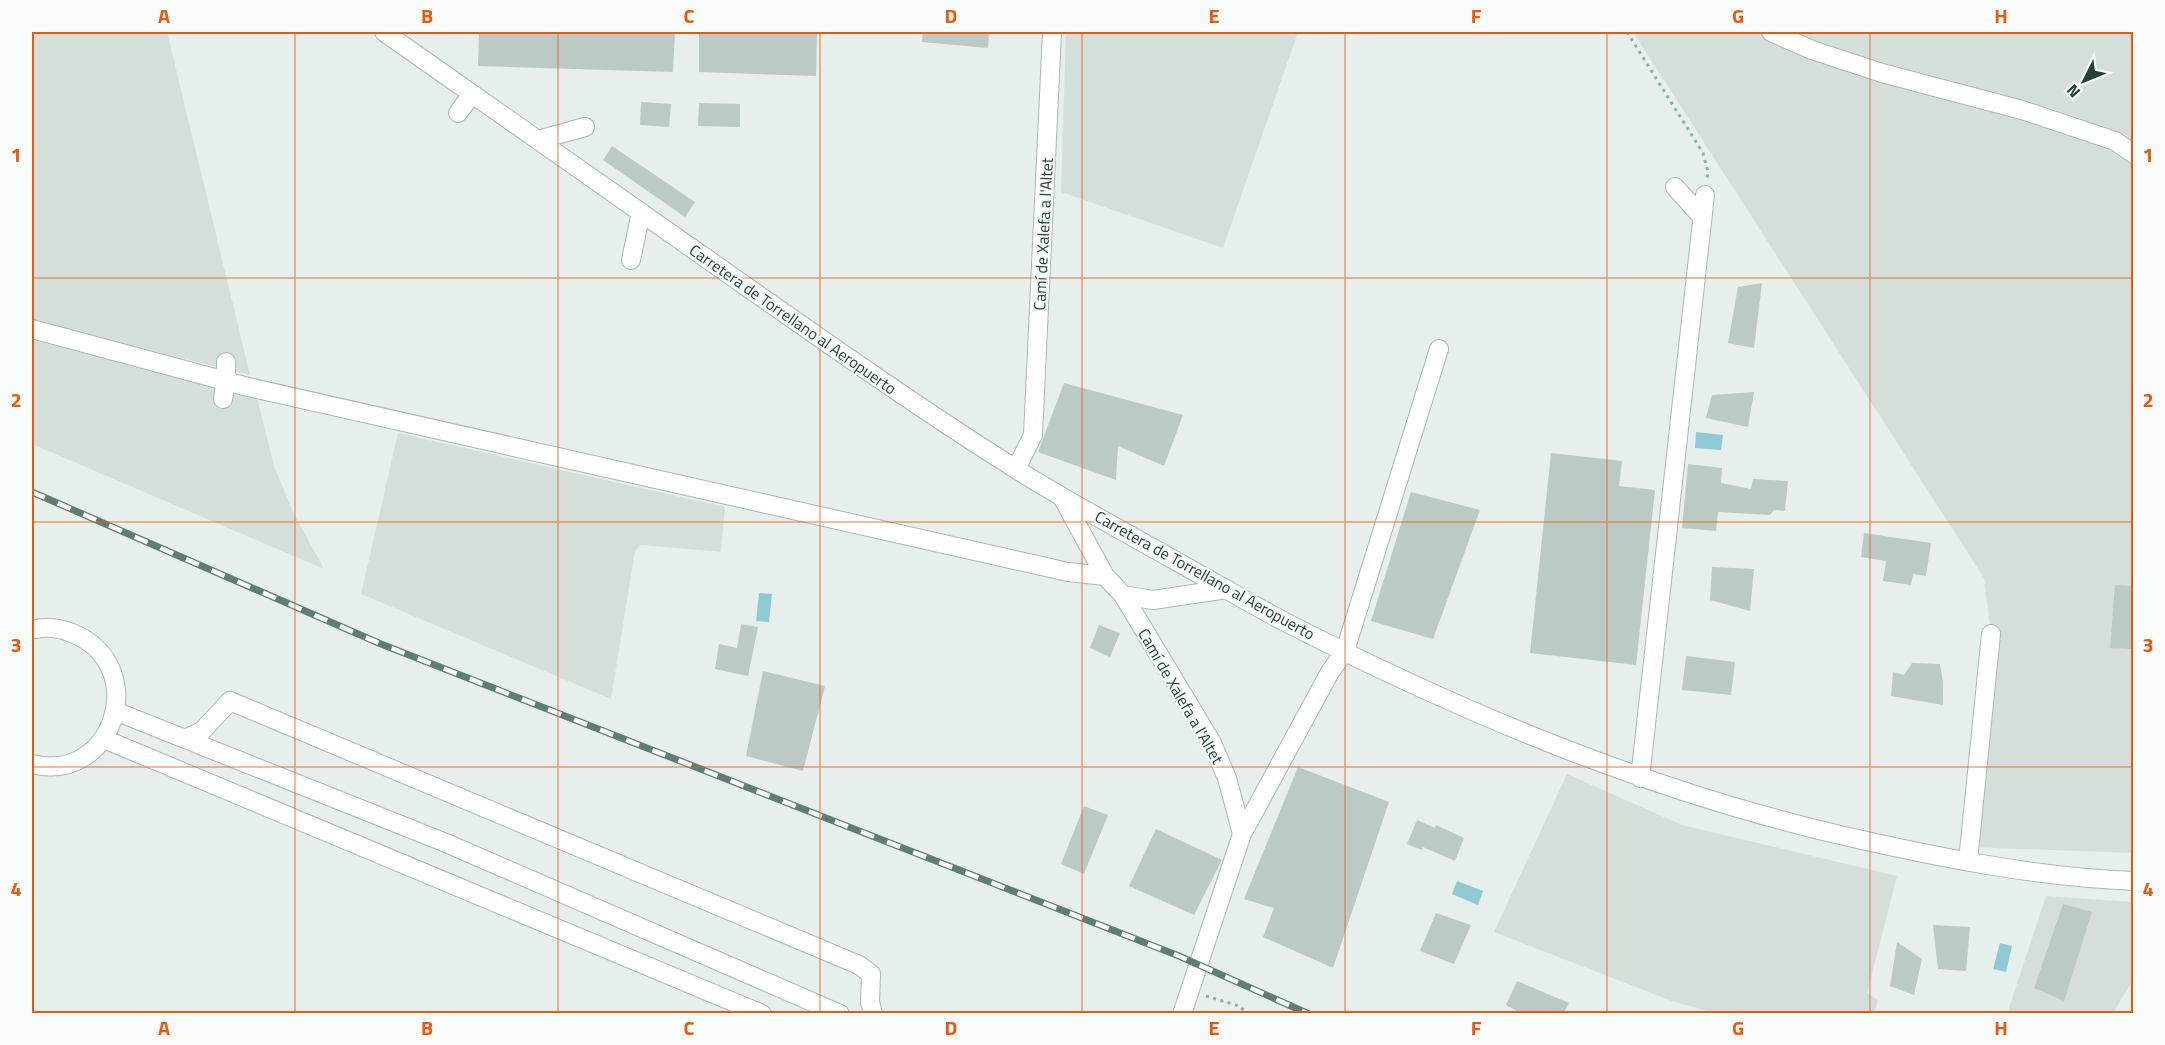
<svg xmlns="http://www.w3.org/2000/svg" width="2165" height="1045" font-family="'Titillium Web',sans-serif">
<style>
.built{fill:#d4dfda}
.water{fill:#8ec9d4}
.building{fill:#bbcac4}
.lines{fill:none;stroke-linecap:round;stroke-linejoin:round}
.minor-casing{stroke:#a8b8b2;stroke-width:20}
.path{stroke:#86b3a5;stroke-width:3;stroke-dasharray:3 4.5;stroke-linecap:butt}
.minor{stroke:#fff;stroke-width:18}
.rail-casing{stroke:#5f7d75;stroke-width:7}
.rail{stroke:#f7fbf9;stroke-width:4.5;stroke-dasharray:14;stroke-linecap:butt}
.grid{fill:none;stroke:#e8590c;stroke-width:1.5;stroke-opacity:0.55}
.labels{text-anchor:middle;stroke-width:4.5;stroke-linejoin:round;paint-order:stroke}
.street-label{font-size:16px;fill:#24423a;stroke:#f7fbf9}
.neatline{fill:none;stroke:#e8590c;stroke-width:2}
.grid-label{font-size:20px;text-anchor:middle;font-weight:bold;fill:#e8590c}
</style>
<rect width="100%" height="100%" fill="#e6efeb"/>
<path class="built" d="M32,32H167L250,375L32,321Z
M1066,32H1298L1223,248L1061,192Z
M1633,32H2133V853L1969,847L1991,634L1984,578Z
M32,340L257,398L274,466L293,512L324,569L32,444Z
M398,433L725,507L721,552L641,545L635,551L611,699L361,594Z
M1567,774L1682,825L1897,876L1867,993L1878,1000L1874,1013H1715L1672,1001L1494,932Z
M2046,896L2133,902V980L2113,1013L2007,1014Z"/>
<path class="water" d="M1696,432L1723,435L1721,450L1695,448Z
M759,593L772,594L769,622L756,621Z
M1457,881L1483,891L1478,905L1452,894Z
M2000,943L2012,946L2006,972L1993,969Z"/>
<path class="building" d="M479,32H675L673,72L478,66Z
M699,32H817L816,76L699,72Z
M923,32H989L988,48L922,42Z
M641,102L671,104L669,127L640,125Z
M699,103L740,104V127L698,126Z
M612,146L695,202L685,217L603,160Z
M1762,283L1754,348L1728,343L1738,287Z
M1064,383L1183,415L1164,466L1118,446L1116,480L1038,452Z
M1754,392L1748,427L1706,418L1712,395Z
M1551,453L1622,461L1619,486L1655,490L1636,665L1530,653Z
M1688,464L1722,468L1721,483L1751,489L1753,479L1788,481L1785,511L1774,510L1770,515L1718,512L1716,531L1682,528Z
M1411,492L1480,510L1433,639L1371,621Z
M1864,533L1931,543L1926,576L1913,574L1911,585L1883,581L1886,561L1861,557Z
M1712,567L1754,569L1750,611L1710,600Z
M2115,585L2133,586V649L2110,648Z
M741,624L758,627L748,676L715,669L719,644L737,648Z
M1099,625L1120,633L1110,657L1090,648Z
M1686,656L1735,662L1731,695L1682,690Z
M1912,663L1940,664L1943,682V705L1891,696L1893,672L1904,675Z
M763,671L825,686L803,771L746,756Z
M1298,767L1389,802L1333,968L1263,937L1274,908L1244,899Z
M1084,806L1108,815L1084,874L1061,864Z
M1417,820L1435,828L1436,825L1464,838L1455,861L1423,847L1422,850L1407,844Z
M1156,829L1222,860L1194,915L1129,886Z
M2063,904L2092,912L2064,1001L2034,988Z
M1436,913L1471,925L1454,964L1420,951Z
M1933,925L1970,927L1966,971L1938,969Z
M1897,942L1922,959L1914,995L1890,986Z
M1517,981L1569,1003L1563,1014H1522L1506,1005Z"/>
<g class="lines">
<g class="minor-casing">
<path id="minor" d="M384,32C490,106 595,180 700,254C803,326 905,399 1011,466C1064,500 1120,529 1174,560C1212,581 1249,603 1287,623C1463,713 1647,790 1840,835C1936,857 2035,877 2134,881
M1771,32L1812,50L1882,73L2022,110L2115,141L2134,154
M458,113L472,94
M538,140L585,127
M1675,187L1702,217
M631,260L641,212
M32,329L248,387L1068,572L1105,576
M223,399L226,381V362
M1016,469L1033,435L1052,32
M1062,497L1105,576L1123,595L1212,743L1227,778L1242,834L1182,1014
M1123,595L1153,600L1227,589
M32,630C45,626 59,628 72,633C152,665 114,785 32,764
M115,711L446,843L840,1014
M104,739L762,1014
M185,739L202,731L230,701L859,965L871,974L870,1002L873,1014
M1640,778L1705,195
M1242,834L1330,672L1345,651L1439,349
M1968,861L1991,634"/>
</g>
<path class="path" d="M1627,32L1703,153L1708,172L1707,178
M1206,996L1239,1006L1248,1014"/>
<use href="#minor" class="minor"/>
<g class="rail-casing">
<path id="rail" d="M32,492L381,644L1179,956L1309,1014"/>
</g>
<use href="#rail" class="rail"/>
</g>
<path class="grid" d="M295,32V1014M558,32V1014M820,32V1014M1082,32V1014M1345,32V1014M1607,32V1014M1870,32V1014M32,278H2134M32,522H2134M32,767H2134"/>
<g class="labels">
<g class="street-label">
<text transform="translate(1043 234) rotate(-87)" y="6">Camí de Xalefa a l'Altet</text>
<text transform="translate(793 319) rotate(35)" y="6">Carretera de Torrellano al Aeropuerto</text>
<text transform="translate(1205 575) rotate(29)" y="6">Carretera de Torrellano al Aeropuerto</text>
<text transform="translate(1181 696) rotate(60)" y="6">Camí de Xalefa a l'Altet</text>
</g>
</g>
<rect width="2165" height="1045" fill="none" stroke="#f7fbf9" stroke-width="66"/>
<g transform="translate(2084 81) rotate(227)" stroke="#f7fbf9" stroke-width="4.5" paint-order="stroke">
<path d="M0-4.5L10 22L0 15L-10 22Z" fill="#24423a"/>
<text y="-9" font-size="16" font-weight="bold" text-anchor="middle" fill="#24423a">N</text>
</g>
<rect x="33" y="33" width="2099" height="979" class="neatline"/>
<g class="grid-label">
<text x="164" y="23">A</text>
<text x="427" y="23">B</text>
<text x="689" y="23">C</text>
<text x="951" y="23">D</text>
<text x="1214" y="23">E</text>
<text x="1476" y="23">F</text>
<text x="1738" y="23">G</text>
<text x="2001" y="23">H</text>
<text x="16" y="162">1</text>
<text x="2148" y="162">1</text>
<text x="16" y="407">2</text>
<text x="2148" y="407">2</text>
<text x="16" y="652">3</text>
<text x="2148" y="652">3</text>
<text x="16" y="896">4</text>
<text x="2148" y="896">4</text>
<text x="164" y="1035">A</text>
<text x="427" y="1035">B</text>
<text x="689" y="1035">C</text>
<text x="951" y="1035">D</text>
<text x="1214" y="1035">E</text>
<text x="1476" y="1035">F</text>
<text x="1738" y="1035">G</text>
<text x="2001" y="1035">H</text>
</g>
</svg>
